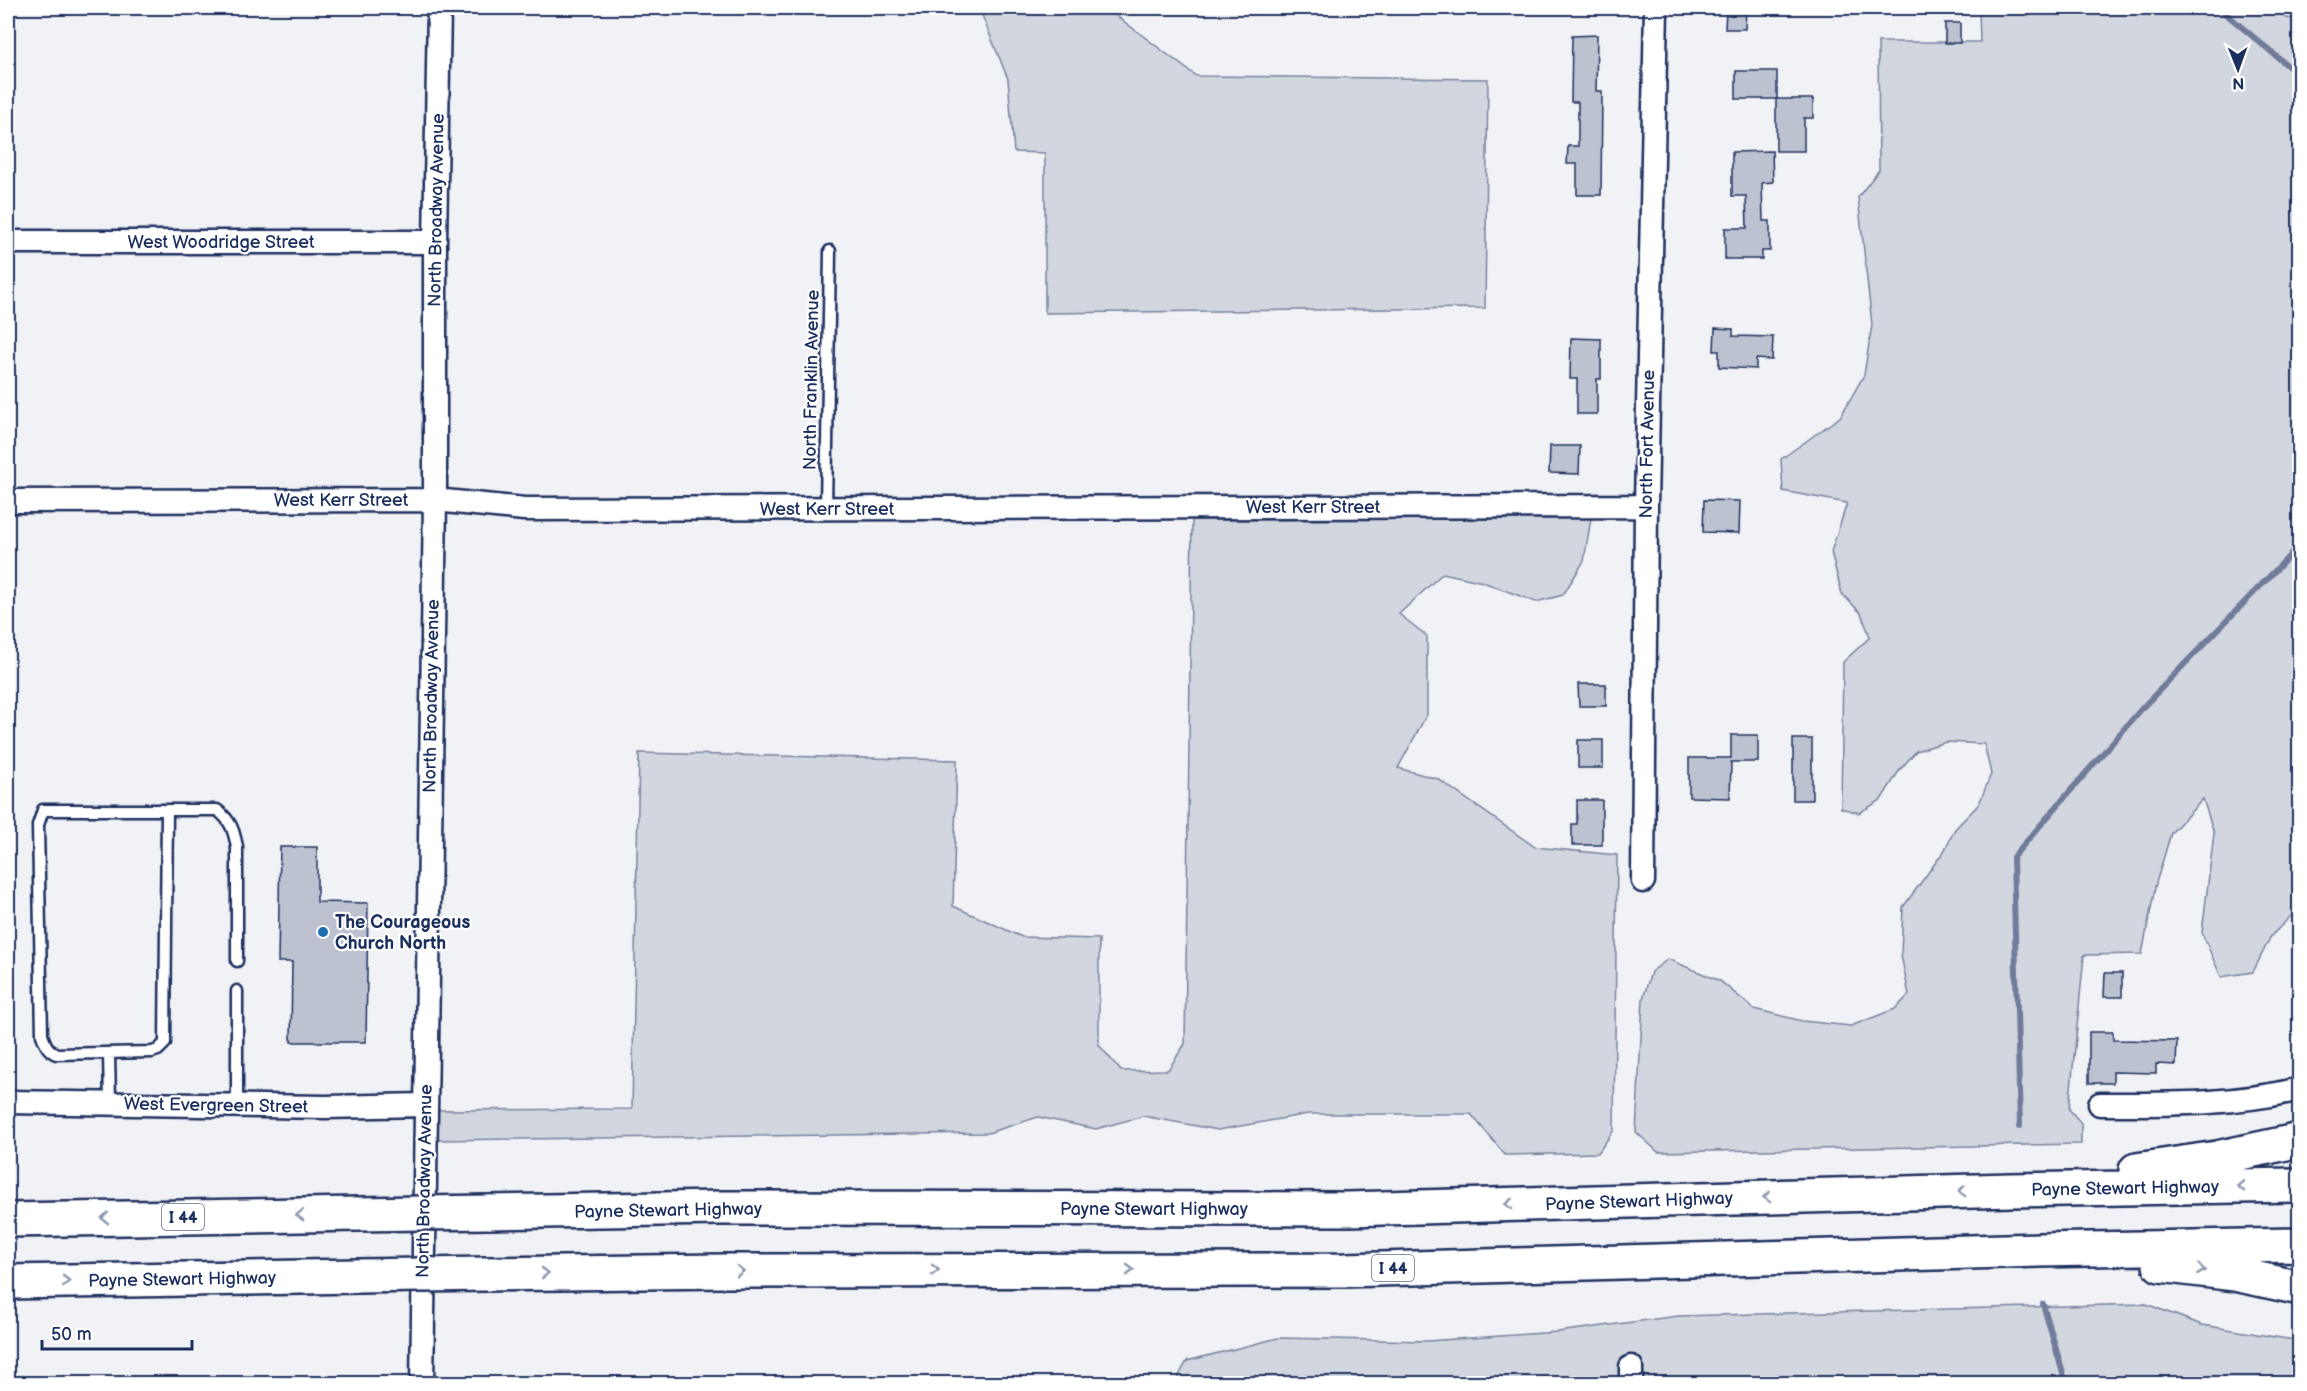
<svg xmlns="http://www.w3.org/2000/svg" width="2307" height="1391" font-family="'Balsamiq Sans',sans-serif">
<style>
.green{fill:#d2d6df;stroke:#76829e;stroke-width:1.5}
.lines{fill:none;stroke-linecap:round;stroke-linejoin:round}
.stream{stroke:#707c9a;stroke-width:6}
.building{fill:#bcc2d0;stroke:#1b2f5e;stroke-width:1.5}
.service-casing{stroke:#1b2f5e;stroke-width:15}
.minor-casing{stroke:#1b2f5e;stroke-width:27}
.motorway-casing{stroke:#1b2f5e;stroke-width:38}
.service{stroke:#fff;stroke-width:10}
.minor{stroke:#fff;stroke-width:22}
.motorway{stroke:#fff;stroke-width:33}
.motorway-bridge-casing{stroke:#1b2f5e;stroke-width:38;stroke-linecap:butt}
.motorway-bridge{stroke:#fff;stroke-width:33}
.oneway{stroke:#8d97ae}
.poi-dot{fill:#1f6fb2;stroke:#fff;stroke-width:2}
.labels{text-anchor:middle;stroke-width:4.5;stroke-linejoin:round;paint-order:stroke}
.shield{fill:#fff;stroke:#5f6d8e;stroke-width:1.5}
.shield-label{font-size:16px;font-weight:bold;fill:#1b2f5e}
.street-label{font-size:18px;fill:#1b2f5e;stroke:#fff}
.poi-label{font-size:18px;font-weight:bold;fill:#1b2f5e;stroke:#fff;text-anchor:start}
</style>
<rect width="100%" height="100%" fill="#f1f2f5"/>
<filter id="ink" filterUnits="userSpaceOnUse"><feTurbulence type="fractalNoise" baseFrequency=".0167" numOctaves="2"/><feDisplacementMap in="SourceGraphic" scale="12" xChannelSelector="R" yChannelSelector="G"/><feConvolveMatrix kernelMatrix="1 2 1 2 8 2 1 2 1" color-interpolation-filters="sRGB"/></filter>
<g filter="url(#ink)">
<path class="green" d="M979,8H1106L1196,76L1488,79L1485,308L1045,313V153L1014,152L1008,79Z
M1979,8H2284L2285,18L2300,19L2299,908L2271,936L2253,972L2221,977L2202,933L2214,833L2203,799L2171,833L2156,883L2142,954L2084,955L2069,1109L2081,1123V1144L1658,1152L1636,1132L1643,999L1651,972L1668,959L1720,981L1754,1009L1802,1021L1851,1026L1895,1009L1909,995L1901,955L1903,907L1944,851L1955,829L1979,804L1991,774L1984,744L1946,742L1916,751L1899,771L1881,800L1859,813L1841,808L1843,662L1870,637L1861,613L1842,594L1831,552L1847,503L1783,491L1781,459L1840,417L1864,375L1872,325L1858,197L1879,170L1878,42H1980Z
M1591,518L1584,561L1563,595L1536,602L1483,582L1443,573L1399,614L1427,636V714L1398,768L1438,779L1535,847L1617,855L1614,1130L1598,1153L1505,1155L1471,1114H1308L1218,1130L1143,1116L1096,1129L1038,1117L988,1133L436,1140V1110L632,1109L639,753L957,760L953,906L1022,937L1099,939V1045L1121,1071L1168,1070L1185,1044L1192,520Z
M2146,1304L2202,1325L2300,1341L2299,1384H1537L1534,1381L1514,1384H1187L1176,1381L1187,1361L1278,1338L1427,1341L1558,1332L1678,1316Z"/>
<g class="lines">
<path class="stream" d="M2219,8L2300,76
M2020,1126L2013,857L2144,706L2300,545
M2043,1304L2066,1384"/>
</g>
<path class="building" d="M1726,8H1746L1745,29H1725Z
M1945,23H1960V43H1945Z
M1597,35L1596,91H1602L1601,195H1577V164H1567L1568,146H1578V102H1571L1572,36Z
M1736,71H1777V99H1813V118H1804V151H1776V99H1736Z
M1772,151L1773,182L1762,183L1763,221H1770V251H1762V259H1725V228H1747L1746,196H1732V152Z
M1715,328L1733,329V336L1773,337L1772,360L1756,359V369L1719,367V351H1714Z
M1571,338L1601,339V379H1597V414H1577V379H1570Z
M1550,446H1580L1579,474L1549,473Z
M1704,500L1740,501L1739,533L1703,532Z
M1578,684H1606V706H1579Z
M1731,735H1758V762H1731L1730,798L1689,797V758H1731Z
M1793,739H1812V800H1793Z
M1578,740H1603V768H1578Z
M1577,800H1602V845H1572V824H1577Z
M280,847H317V902L368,903L366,1042H291L292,962H278Z
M2105,973H2122V997H2104Z
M2089,1032H2113V1040L2177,1041L2176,1065L2156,1064V1073L2113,1072V1083H2089Z"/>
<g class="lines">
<g class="service-casing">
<path id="service" d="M826,509L830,251
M167,810L165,1043L158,1050L152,1052L56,1054C47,1050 45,1043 42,1035L38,825L43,810H217C231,820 234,831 237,847V961
M109,1053L110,1104
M237,1105V991"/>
</g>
<g class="minor-casing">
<path id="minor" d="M8,242H435
M8,501L435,500L524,509L1646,506
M1643,881L1646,506L1656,8
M8,1102L325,1107L425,1105
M2100,1104C2168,1104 2234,1105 2300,1089
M422,1384L435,500V242L439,8
M1631,1384V1367"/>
</g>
<g class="motorway-casing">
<path id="motorway" d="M2136,1170L2217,1158L2300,1140
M488,1212L721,1208L1348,1209L2011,1190L2300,1185
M8,1220L358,1214
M2160,1265L2235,1274L2300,1288
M486,1274L725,1271L1345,1270L2039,1250L2300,1245
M8,1282L358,1276"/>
</g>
<use href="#service" class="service"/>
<use href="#minor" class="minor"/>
<use href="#motorway" class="motorway"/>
<g class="motorway-bridge-casing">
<path id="motorway-bridge" d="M358,1214L488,1212
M358,1276L486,1274"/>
</g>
<use href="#motorway-bridge" class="motorway-bridge"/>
</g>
<defs><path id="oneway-chevron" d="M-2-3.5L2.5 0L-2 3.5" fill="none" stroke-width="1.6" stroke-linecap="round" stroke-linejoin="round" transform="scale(1.5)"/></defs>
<g class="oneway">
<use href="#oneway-chevron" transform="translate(2241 1186) rotate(179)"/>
<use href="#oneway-chevron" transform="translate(1962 1191) rotate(178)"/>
<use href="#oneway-chevron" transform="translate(1767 1197) rotate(178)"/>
<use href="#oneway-chevron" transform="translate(1509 1204) rotate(178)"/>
<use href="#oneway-chevron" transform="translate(300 1215) rotate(179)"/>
<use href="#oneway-chevron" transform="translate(105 1218) rotate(179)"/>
<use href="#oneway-chevron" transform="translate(935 1270)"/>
<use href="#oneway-chevron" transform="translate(1130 1270)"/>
<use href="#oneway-chevron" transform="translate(2201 1270) rotate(7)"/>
<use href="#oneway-chevron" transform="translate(740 1271)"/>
<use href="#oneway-chevron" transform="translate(545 1273) rotate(-1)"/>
<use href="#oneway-chevron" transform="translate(66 1281) rotate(-1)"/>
</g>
</g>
<circle class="poi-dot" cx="323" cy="932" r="6"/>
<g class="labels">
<g class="shield">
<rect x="162" y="1204" width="42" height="26" rx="4.5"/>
<rect x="1372" y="1255" width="42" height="26" rx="4.5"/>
</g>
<g class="shield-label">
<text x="183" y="1223">I 44</text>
<text x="1393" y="1274">I 44</text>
</g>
<g class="street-label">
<text transform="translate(436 210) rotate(-89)" y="6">North Broadway Avenue</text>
<text x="221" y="248">West Woodridge Street</text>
<text transform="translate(811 380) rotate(-89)" y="6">North Franklin Avenue</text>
<text transform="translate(1647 444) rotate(-89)" y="6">North Fort Avenue</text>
<text x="341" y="506">West Kerr Street</text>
<text x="1313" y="513">West Kerr Street</text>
<text x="827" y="515">West Kerr Street</text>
<text transform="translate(431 696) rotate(-89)" y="6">North Broadway Avenue</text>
<text transform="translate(216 1105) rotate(1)" y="6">West Evergreen Street</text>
<text transform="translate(424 1181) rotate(-89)" y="6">North Broadway Avenue</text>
<text transform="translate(2125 1188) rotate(-1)" y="6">Payne Stewart Highway</text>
<text transform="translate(1639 1201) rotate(-2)" y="6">Payne Stewart Highway</text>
<text x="1154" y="1215">Payne Stewart Highway</text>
<text transform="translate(668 1210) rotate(-1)" y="6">Payne Stewart Highway</text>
<text transform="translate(182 1279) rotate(-1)" y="6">Payne Stewart Highway</text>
</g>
<g class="poi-label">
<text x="335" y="928">The Courageous<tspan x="335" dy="21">Church North</tspan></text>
</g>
</g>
<rect width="2307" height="1391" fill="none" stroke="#fff" stroke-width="30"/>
<rect x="15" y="15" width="2277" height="1361" fill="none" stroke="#1b2f5e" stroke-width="2" filter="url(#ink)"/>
<g transform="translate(2238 69) rotate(179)" stroke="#ffffff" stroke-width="4.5" paint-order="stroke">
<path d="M0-4.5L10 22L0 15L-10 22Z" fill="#1b2f5e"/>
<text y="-9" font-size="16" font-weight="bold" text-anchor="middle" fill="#1b2f5e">N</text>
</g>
<path d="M42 1340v9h150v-9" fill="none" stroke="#1b2f5e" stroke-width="3"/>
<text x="51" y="1340" font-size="18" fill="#1b2f5e" stroke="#ffffff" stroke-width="4.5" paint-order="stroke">50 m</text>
</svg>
